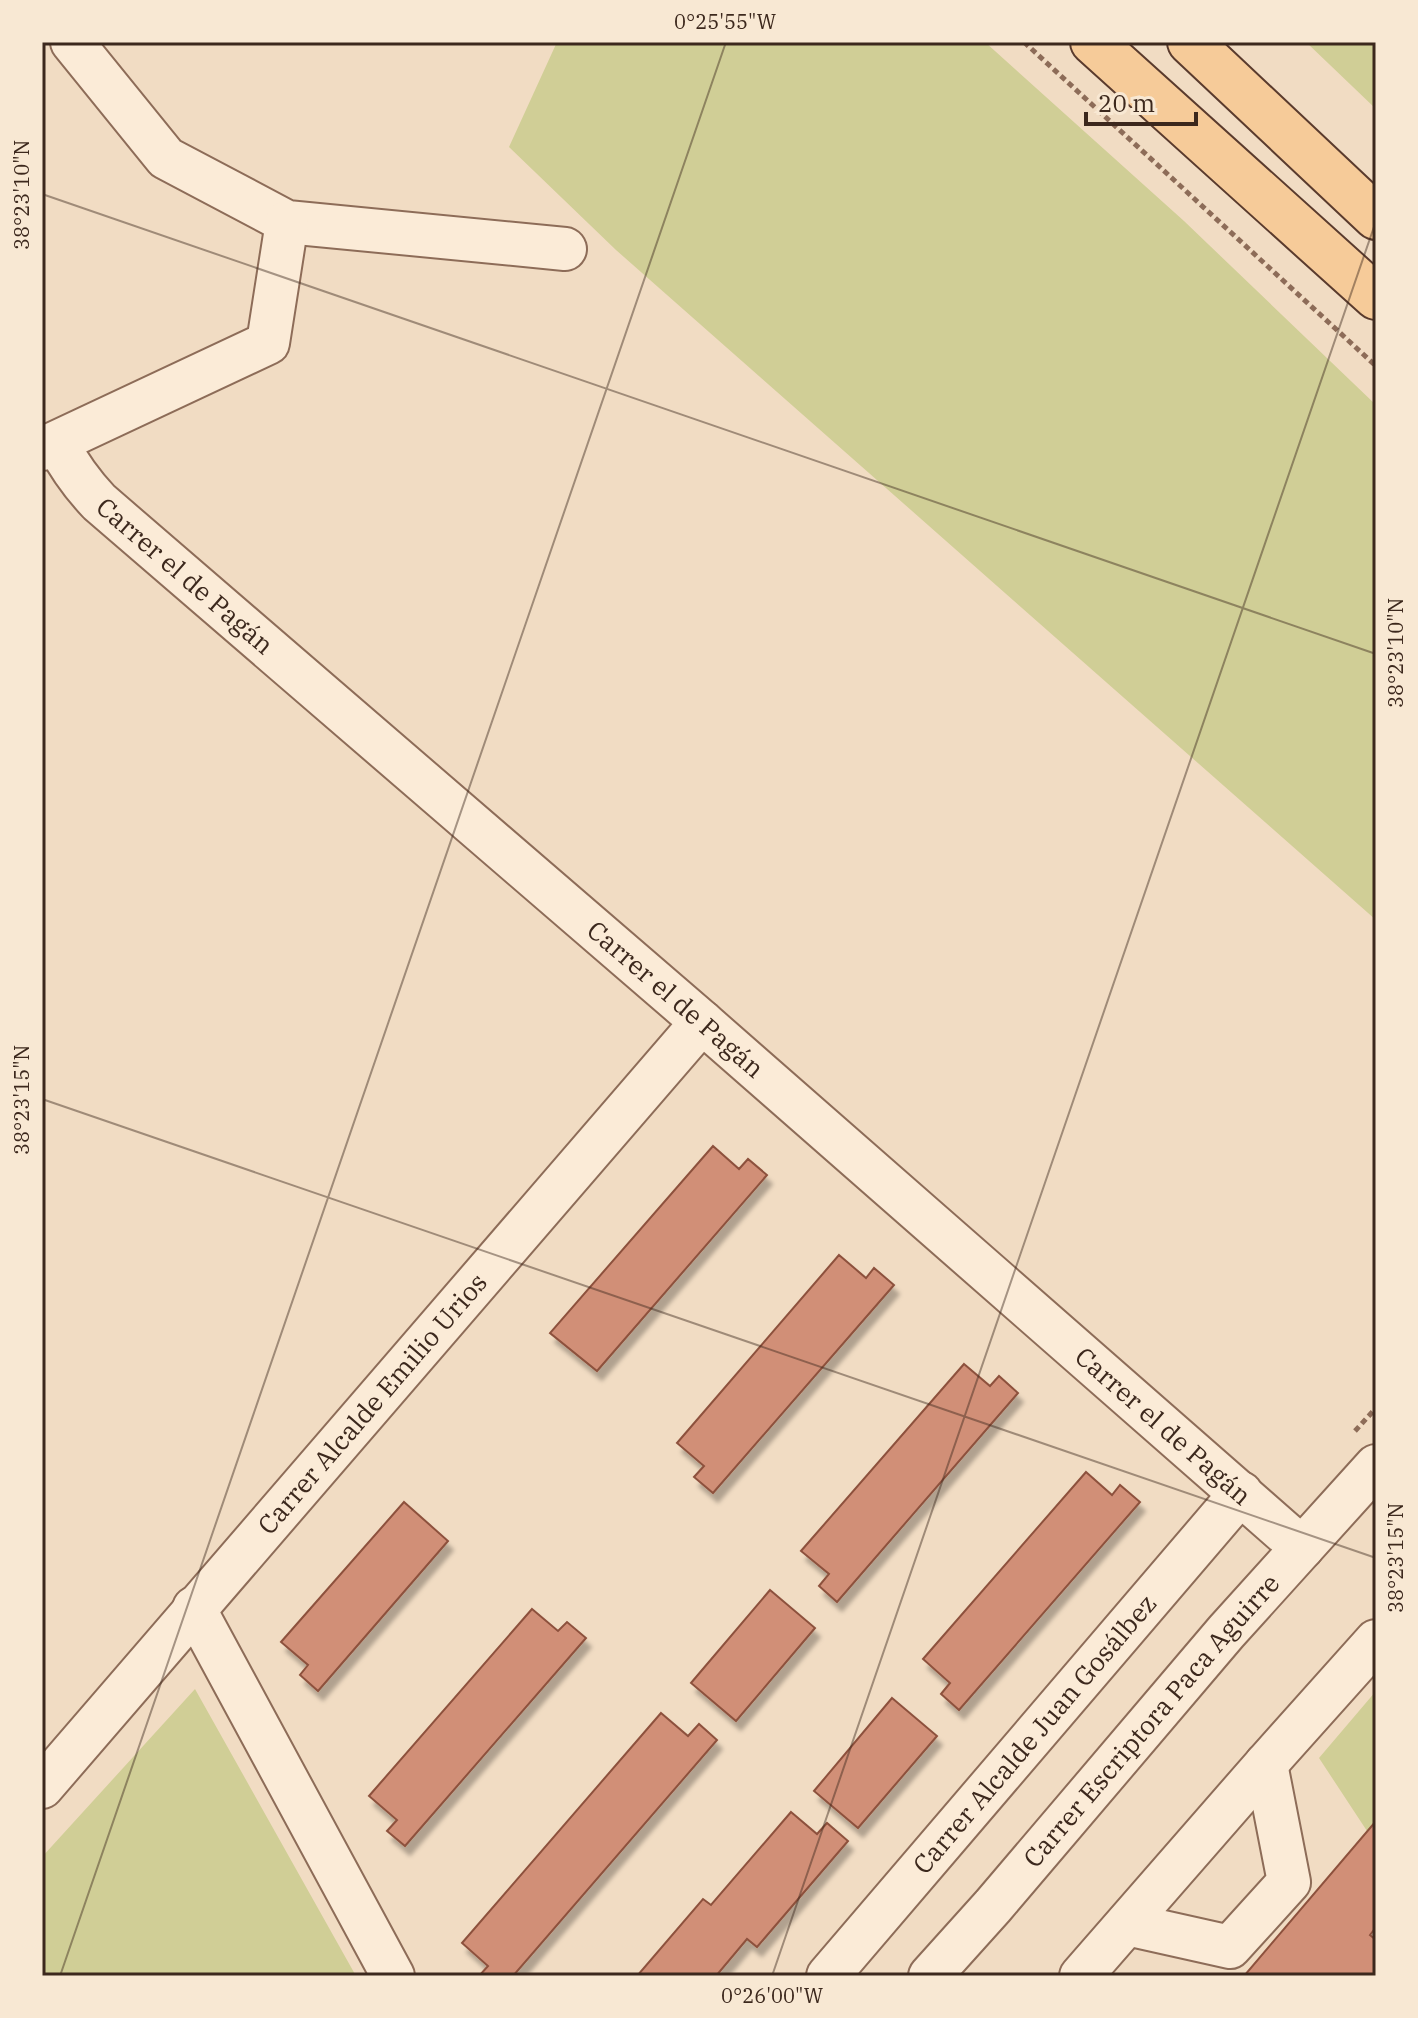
<svg xmlns="http://www.w3.org/2000/svg" width="1418" height="2018" font-family="'IBM Plex Serif',serif">
<style>
.green{fill:#d0ce96}
.building{fill:#d18f77;stroke:#8d513d;stroke-width:2;filter:url(#shadow)}
.lines{fill:none;stroke-linecap:round;stroke-linejoin:round}
.minor-casing{stroke:#8d6c58;stroke-width:46}
.major-casing{stroke:#5a3b2d;stroke-width:48}
.path{stroke:#8d6c58;stroke-width:5;stroke-dasharray:6 4;stroke-linecap:butt}
.minor{stroke:#fbebd7;stroke-width:42}
.major{stroke:#f6cb99;stroke-width:44}
.ticks{fill:none;stroke:#3c281d;stroke-width:2;stroke-opacity:0.45}
.labels{text-anchor:middle;stroke-width:8;stroke-linejoin:round;paint-order:stroke}
.street-label{font-size:26px;fill:#3c281d;stroke:#f8e8d3}
.neatline{fill:none;stroke:#3c281d;stroke-width:3}
.ticks-label{font-size:20px;text-anchor:middle;fill:#3c281d}
</style>
<defs>
<filter id="shadow"><feDropShadow dx="5" dy="9" stdDeviation="2" flood-color="#0004"/></filter>
</defs>
<rect width="100%" height="100%" fill="#f1dcc3"/>
<path class="green" d="M557,42H985L1184,221L1376,405V920L616,250L509,147Z
M1306,42H1376V109Z
M195,1689L356,1976H42V1857Z
M1376,1691V1821L1367,1831L1319,1758Z"/>
<path class="building" d="M713,1146L739,1169L748,1159L767,1175L597,1371L550,1333Z
M839,1255L866,1278L874,1268L894,1285L713,1493L694,1477L704,1466L677,1443Z
M964,1364L990,1386L999,1376L1018,1393L837,1602L819,1586L829,1574L801,1551Z
M1086,1472L1112,1495L1120,1485L1140,1502L959,1710L941,1694L950,1683L923,1659Z
M404,1502L448,1541L318,1691L300,1675L308,1665L281,1642Z
M770,1590L815,1628L736,1721L691,1683Z
M532,1609L558,1631L567,1622L586,1638L405,1846L387,1831L397,1820L369,1796Z
M892,1698L937,1736L858,1828L814,1791Z
M661,1713L688,1736L699,1724L717,1740L513,1976H479L488,1966L462,1943Z
M791,1812L817,1834L827,1823L848,1841L757,1947L747,1939L716,1976H637L703,1899L711,1905Z
M1376,1821V1927L1370,1935L1376,1940V1976H1244Z"/>
<g class="lines">
<g class="minor-casing">
<g id="minor">
<path d="M72,42L166,158L287,222L565,249"/>
<path id="s1" d="M57,443C69,466 81,483 99,502L702,1022L1302,1548"/>
<path d="M42,449L268,343L287,222"/>
<path d="M194,1608L393,1976"/>
<path id="s2" d="M42,1787L702,1022"/>
<path d="M1127,1924L1230,1947L1289,1882L1266,1764"/>
<path id="s3" d="M828,1976L1241,1493"/>
<path id="s4" d="M930,1976L993,1906L1226,1632L1376,1466"/>
<path d="M1081,1976L1266,1764L1376,1641"/>
</g>
</g>
<g class="major-casing">
<path id="major" d="M1093,42L1376,297
M1190,42L1376,217"/>
</g>
<path class="path" d="M1024,42L1376,366
M1355,1431L1376,1408"/>
<use href="#minor" class="minor"/>
<use href="#major" class="major"/>
</g>
<path class="ticks" d="M42,194L1376,654M42,1099L1376,1558M60,1976L726,42M772,1976L1376,221"/>
<g class="labels">
<g class="street-label">
<text dy="9" stroke="none"><textPath href="#s1" startOffset="186">Carrer el de Pagán</textPath></text>
<text dy="9" stroke="none"><textPath href="#s1" startOffset="834">Carrer el de Pagán</textPath></text>
<text dy="9" stroke="none"><textPath href="#s2" startOffset="506">Carrer Alcalde Emilio Urios</textPath></text>
<text dy="9" stroke="none"><textPath href="#s1" startOffset="1482">Carrer el de Pagán</textPath></text>
<text dy="9" stroke="none"><textPath href="#s4" startOffset="338">Carrer Escriptora Paca Aguirre</textPath></text>
<text dy="9" stroke="none"><textPath href="#s3" startOffset="318">Carrer Alcalde Juan Gosálbez</textPath></text>
</g>
</g>
<rect width="1418" height="2018" fill="none" stroke="#f8e8d3" stroke-width="88"/>
<path d="M1086 112v12h110v-12" fill="none" stroke="#3c281d" stroke-width="4"/>
<text x="1098" y="112" font-size="24" fill="#3c281d" stroke="#f8e8d3" stroke-width="6" paint-order="stroke">20 m</text>
<rect x="44" y="44" width="1330" height="1930" class="neatline"/>
<g class="ticks-label">
<text x="725" y="29">0°25'55"W</text>
<text transform="translate(22 195) rotate(-90)" y="7">38°23'10"N</text>
<text transform="translate(1396 653) rotate(-90)" y="7">38°23'10"N</text>
<text transform="translate(22 1100) rotate(-90)" y="7">38°23'15"N</text>
<text transform="translate(1396 1558) rotate(-90)" y="7">38°23'15"N</text>
<text x="772" y="2003">0°26'00"W</text>
</g>
</svg>
